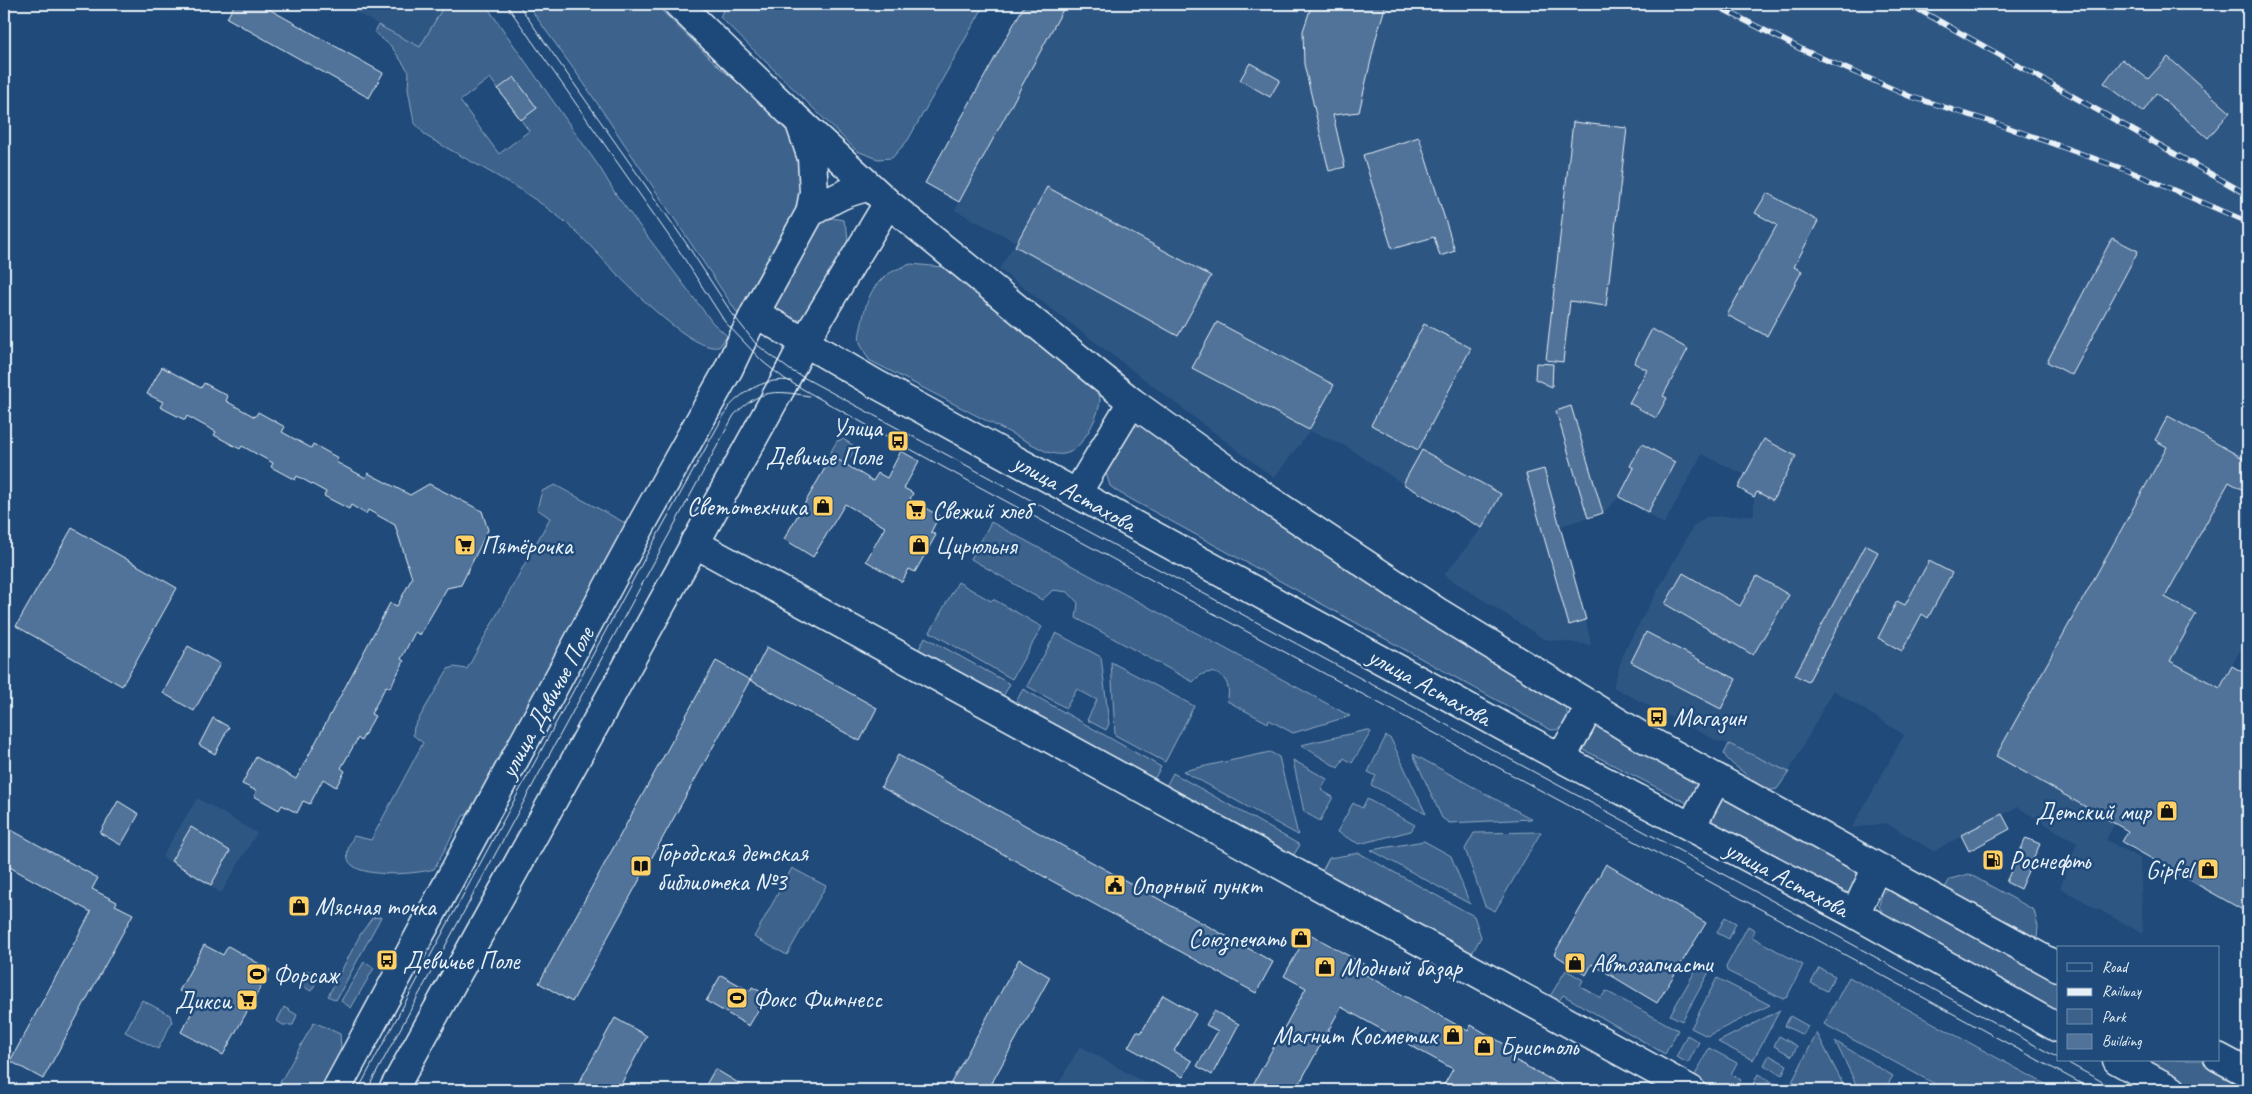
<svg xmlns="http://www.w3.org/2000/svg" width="2252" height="1094" font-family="Caveat,sans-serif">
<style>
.built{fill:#2e5683}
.green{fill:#3c628c;stroke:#92aac2;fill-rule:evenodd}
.building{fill:#517399;stroke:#e8f1f8}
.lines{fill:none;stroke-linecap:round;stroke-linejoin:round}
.secondary-casing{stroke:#e8f1f8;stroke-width:31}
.secondary{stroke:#1f4a7a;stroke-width:28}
.tram{stroke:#e8f1f8;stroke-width:1}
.rail-casing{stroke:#e8f1f8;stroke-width:5.5}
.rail{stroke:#1f4a7a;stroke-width:4;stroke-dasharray:11;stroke-linecap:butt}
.labels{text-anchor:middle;stroke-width:5;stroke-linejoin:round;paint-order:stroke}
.poi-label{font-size:25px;fill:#e8f1f8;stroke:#1f4a7a;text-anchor:start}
.street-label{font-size:25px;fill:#e8f1f8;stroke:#1f4a7a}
</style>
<rect width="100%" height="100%" fill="#1f4a7a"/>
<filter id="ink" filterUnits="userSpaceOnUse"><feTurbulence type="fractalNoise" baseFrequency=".02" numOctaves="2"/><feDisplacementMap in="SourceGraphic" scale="10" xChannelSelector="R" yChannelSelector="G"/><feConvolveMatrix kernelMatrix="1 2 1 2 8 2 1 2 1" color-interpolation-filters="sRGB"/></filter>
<g filter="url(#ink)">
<path class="built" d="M340,4H445L420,47Z
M1066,4H2242L2248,8V636L2172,775L2147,762L2106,840L2140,858L2143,934L2060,888L2077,843L2017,807L1934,851L1886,823L1852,828L1904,735L1833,690L1789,772L1729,744L1717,741L1613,687L1625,649L1694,525L1706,517L1754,515V497L1738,488L1745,475L1702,454L1664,524L1619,497L1603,513L1560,526L1586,620L1591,645L1544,639L1444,575L1482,528L1403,484L1347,447L1310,431L1274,478L999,269L1016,242L955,210Z
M197,798L257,833L221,893L162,857Z
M1080,1046L1158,1090H1159H1055Z"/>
<path class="green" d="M445,4H485L600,168L617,196L712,322L727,336L719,347C694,353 631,289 614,271C596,252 579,233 559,217C519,185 470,162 426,136L414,122L408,89L409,72L391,46L375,33L378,25L420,47ZM490,78L529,131L499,154L460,101Z
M527,4H655L720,68L785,121L807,178L795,215L740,317L585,85Z
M731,4H788L797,10L805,4H985L908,140L892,158L878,159L857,151L720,17L725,6Z
M833,218L843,220L847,230L848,242L804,318C793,323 787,318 777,311L775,304L812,228L823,220Z
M911,264L942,267L960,278L1095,384C1097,388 1100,394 1100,398C1101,413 1083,446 1070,452C1062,456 1055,454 1047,452L869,360C866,354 862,348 860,342C858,337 861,329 862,323C868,290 878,274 911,264Z
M1142,425L1564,702C1570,714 1568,731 1551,730L1118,492L1110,486L1105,470L1132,427Z
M843,439L856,447L846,464L829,455L837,441Z
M555,485L627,524L478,810L463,816L434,869C417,874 366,878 352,865C343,857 349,844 354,836L371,840L423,743L413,735L414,727L448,669L454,667L467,669L550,518L537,509L542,491Z
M991,522L1350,716L1293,733L1269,720L1268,723L1227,701C1235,676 1209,662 1193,682L1076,618L1078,603L1068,592L1053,590L1042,600L971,559Z
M958,582L991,601L993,599L1042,627L1012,679L930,632Z
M1056,633L1101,657L1109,724L1106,730L1087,720L1097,700L1077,689L1066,708L1027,686Z
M925,637L1010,684L1001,700L917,653Z
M1111,662L1194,706L1165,762L1115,735Z
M1023,689L1161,767L1152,783L1014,705Z
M1591,725H1601L1669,762L1701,785L1689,804L1584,750L1579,744Z
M1367,730L1371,732L1352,763L1344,758L1338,768L1301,745Z
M1386,736L1391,739L1426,814L1371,785L1376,776L1368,772Z
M1729,744L1789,772L1777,789C1762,793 1754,781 1744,773C1736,766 1729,763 1724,754Z
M1270,752L1279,757L1298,835L1183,771Z
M1413,754L1532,819L1449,823L1442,818Z
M1293,760L1327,779L1321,790L1333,797L1320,821L1304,812Z
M1173,773L1300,845L1291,859L1165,788Z
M1721,796L1863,869L1850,896L1712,822L1709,817Z
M1367,799L1415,825L1411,831L1359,844L1337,832L1353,803L1362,808Z
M1541,832L1495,911L1485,906L1465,849L1474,833Z
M1424,841L1451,856L1470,904L1371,850Z
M1359,853L1474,916L1481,937L1470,957L1320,875L1329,858Z
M792,868L826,886L787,955L754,937Z
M1969,874L2034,910L2038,927L2037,937L2031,936L1945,888L1950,879Z
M1890,886L2058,976V1012L1887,917L1879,907C1880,897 1883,892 1890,886Z
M381,917L336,1000L328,996L360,935L372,918Z
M1725,917L1736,923L1729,939L1717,933Z
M1748,926L1755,930L1752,937L1803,965L1787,997L1783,999L1727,971L1726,967Z
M364,962L374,968L351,1008L341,1001Z
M1698,966L1709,972L1682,1021L1670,1015Z
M1819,968L1835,976L1827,991L1811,983Z
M306,970L315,973C318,981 315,985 311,991L299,984Z
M1566,970L1583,980L1580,986L1601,998L1606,991L1678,1030L1665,1054L1563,995L1556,1005L1549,998Z
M1849,977L2056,1090H1946L1824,1024Z
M1717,978L1770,1005L1707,1036L1691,1028Z
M142,1000L170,1015L172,1022L158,1049L125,1032Z
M284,1007L297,1015L293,1025H283L277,1021Z
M1780,1010L1753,1060L1718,1042Z
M1790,1016L1808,1026L1803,1035L1785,1026Z
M314,1022L340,1034L342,1060L325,1090H276Z
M1817,1033L1846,1090H1807L1792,1082Z
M1687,1035L1699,1042L1688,1063L1676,1057Z
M1779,1036L1797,1046L1792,1056L1774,1046Z
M1835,1041L1893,1076L1884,1090H1859Z
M1709,1048L1737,1063L1731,1074L1741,1080L1735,1090H1708L1692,1081Z
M1769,1055L1787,1065L1782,1075L1764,1065Z
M2144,1060H2207L2248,1084V1090H2199Z
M1758,1074L1776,1084L1772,1090H1765L1753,1084Z"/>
<path class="building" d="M235,4H260L383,73L369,98L227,18Z
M1025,4H1066L959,202L925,183Z
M1312,4H1386L1376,38L1359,112L1333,115L1345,167L1329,171L1304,64L1303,31Z
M2168,57L2230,112L2208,138L2156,93L2143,112L2104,83L2122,59L2148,79Z
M1250,63L1280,80L1270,97L1240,80Z
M514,77L537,108L521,120L498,89Z
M1573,122L1627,128L1606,306L1570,301L1563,362L1546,360Z
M1419,137L1455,251L1440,256L1434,237L1392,249L1363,155Z
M1047,187L1211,276L1178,336L1015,246Z
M1767,193L1818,221L1794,267L1802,271L1767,336L1727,315L1777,225L1755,213Z
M2112,238L2138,251L2072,375L2047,362Z
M1217,322L1334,385L1309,430L1192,368Z
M1424,324L1471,348L1418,450L1371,425Z
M1652,329L1688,349L1663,396L1667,398L1656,418L1629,403L1647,370L1634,363Z
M1536,363L1553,364L1552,387L1535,379Z
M162,367L201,388L204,383L228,396L226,401L255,417L258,412L285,427L282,432L311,448L313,444L338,458L336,462L366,478L368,473L410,495L429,484L482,511L488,530L461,585L447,588L420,635L415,632L401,659L404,661L390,688L386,686L371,714L375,716L361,741L358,738L341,768L345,771L336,787L323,779L310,804L303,801L297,813L282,805L279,810L254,796L257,791L242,784L256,757L296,779L390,603L397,606L412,578L395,525L368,510L366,514L351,505L349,509L324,496L326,492L297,476L295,480L271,467L273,463L242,446L240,449L214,435L216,432L187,416L185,420L160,407L163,402L147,394Z
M1571,406L1603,513L1588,518L1556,411Z
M2168,416L2248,461V480L2243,490L2229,482L2165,597L2196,614L2170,661L2220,688L2232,666L2248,675V913L2122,842L2128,831L1996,756L2167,447L2155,440Z
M1764,439L1796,456L1773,500L1757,492L1754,497L1738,488Z
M1642,444L1675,462L1648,512L1619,497L1634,468L1630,466Z
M1422,450L1501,494L1482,528L1403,484Z
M901,451L919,461L904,488L913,493L910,499L939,516L931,532L936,535L915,572L909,569L902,582L866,561L885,527L845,504L813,557L784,539L832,456L873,481L878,473L887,478Z
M1544,469L1586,620L1569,625L1526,474Z
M72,528L177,588L122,686L16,626Z
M1865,545L1878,552L1808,682L1795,675Z
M1929,561L1952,573L1928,618L1922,614L1902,651L1878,638L1897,601L1905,605Z
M1683,573L1740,606L1757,576L1789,595L1753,655L1665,604Z
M1646,632L1736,679L1721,709L1631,662Z
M188,646L220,664L194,711L163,693Z
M767,647L877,708L860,741L750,680Z
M716,661L750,680L572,1002L539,983Z
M213,718L229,727L215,754L199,745Z
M898,755L1273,962L1256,993L881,787Z
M118,801L139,814L121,845L100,833Z
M2002,814L2010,829L1969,851L1961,835Z
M4,826L98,878L92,889L117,902L115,905L133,914L43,1079L10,1061L91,912L4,864Z
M191,827L230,851L211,885L171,861Z
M2026,838L2040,844L2020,889L2006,882Z
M1606,864L1706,923L1657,1003L1592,964L1586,975L1554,954Z
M1308,933L1365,965L1361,972L1468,1031L1471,1025L1506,1045L1502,1053L1570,1090H1441L1453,1069L1341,1007L1296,1090H1250L1306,988L1284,976Z
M204,945L223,955L228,946L270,970L223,1055L181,1032L198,1001L179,991Z
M1019,959L1050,977L988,1090H947Z
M721,975L750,991L752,987L767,995L749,1026L706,1001Z
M1163,995L1196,1014L1174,1051L1192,1061L1183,1077L1128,1047L1137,1031L1141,1033Z
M1214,1011L1239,1024L1212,1075L1197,1066L1218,1031L1206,1025Z
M615,1018L647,1036L618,1090H575Z
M715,1069L750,1090H703Z"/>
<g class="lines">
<g class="secondary-casing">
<path id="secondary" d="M678,4L800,122L888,203L1132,402L1269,500L1436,611L1644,738L2058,967
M810,213C830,201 847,190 870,187
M755,313L876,384L1561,758L1855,914L2058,1028
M1077,493L1132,402
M694,543L1691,1090
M1561,758L1591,705
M1691,827L1717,778
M1855,914L1877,867
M2218,1057L2248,1073
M2117,1060L2172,1090
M336,1090L644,520L728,370L755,313L810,213L814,192L812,158L801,126
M393,1090L782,386L805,341L888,203"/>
</g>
<use href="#secondary" class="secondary"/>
<path class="tram" d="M506,4L678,249L725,322L763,362L785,379C909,450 1034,516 1159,584C1470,753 1783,920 2093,1090
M518,4L686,243L731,312L756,344L790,370L1830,932L2058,1058
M2063,1060L2117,1090
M358,1090L653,543L728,408C744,390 767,377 791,381
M367,1090L734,415C761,389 773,390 809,396"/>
<g class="rail-casing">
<path id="rail" d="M1713,4L1801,49L1909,96L1998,124L2129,171L2248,222
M1909,4L2248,195
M2246,18L2248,20"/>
</g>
<use href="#rail" class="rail"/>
</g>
</g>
<defs>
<g id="bus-square" transform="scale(1.125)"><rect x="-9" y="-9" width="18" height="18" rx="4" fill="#ffd166" stroke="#1f4a7a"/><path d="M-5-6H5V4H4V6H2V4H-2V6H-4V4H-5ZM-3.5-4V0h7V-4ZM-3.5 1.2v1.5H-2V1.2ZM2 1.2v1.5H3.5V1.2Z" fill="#111"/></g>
<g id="shop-square" transform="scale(1.125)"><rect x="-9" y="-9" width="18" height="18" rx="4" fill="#ffd166" stroke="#1f4a7a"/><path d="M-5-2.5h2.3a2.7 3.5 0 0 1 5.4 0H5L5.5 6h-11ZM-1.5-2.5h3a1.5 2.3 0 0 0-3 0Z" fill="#111"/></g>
<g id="supermarket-square" transform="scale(1.125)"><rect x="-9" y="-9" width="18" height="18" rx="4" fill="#ffd166" stroke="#1f4a7a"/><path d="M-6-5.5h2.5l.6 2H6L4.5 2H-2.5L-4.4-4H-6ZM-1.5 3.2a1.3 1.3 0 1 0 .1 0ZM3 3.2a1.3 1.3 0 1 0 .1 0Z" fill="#111"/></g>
<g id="fuel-square" transform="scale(1.125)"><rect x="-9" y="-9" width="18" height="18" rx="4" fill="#ffd166" stroke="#1f4a7a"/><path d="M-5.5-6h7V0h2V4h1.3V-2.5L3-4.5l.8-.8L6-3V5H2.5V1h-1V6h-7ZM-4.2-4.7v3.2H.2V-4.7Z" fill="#111"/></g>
<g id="library-square" transform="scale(1.125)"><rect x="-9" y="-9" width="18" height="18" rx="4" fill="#ffd166" stroke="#1f4a7a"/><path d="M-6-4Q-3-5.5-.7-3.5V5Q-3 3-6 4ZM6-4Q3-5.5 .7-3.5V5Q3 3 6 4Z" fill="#111"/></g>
<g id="civic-square" transform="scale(1.125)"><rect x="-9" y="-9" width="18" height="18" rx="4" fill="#ffd166" stroke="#1f4a7a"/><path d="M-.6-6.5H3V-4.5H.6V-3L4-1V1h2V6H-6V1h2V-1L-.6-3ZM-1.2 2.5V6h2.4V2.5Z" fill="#111"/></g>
<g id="stadium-square" transform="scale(1.125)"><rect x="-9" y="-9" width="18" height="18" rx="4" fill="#ffd166" stroke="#1f4a7a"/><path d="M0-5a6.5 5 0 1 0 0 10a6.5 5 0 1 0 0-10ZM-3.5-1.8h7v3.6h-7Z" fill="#111"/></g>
</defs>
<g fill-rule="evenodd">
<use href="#bus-square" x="898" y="441"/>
<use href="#shop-square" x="823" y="506"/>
<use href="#supermarket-square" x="916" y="510"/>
<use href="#supermarket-square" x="465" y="545"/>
<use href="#shop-square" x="919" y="545"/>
<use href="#bus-square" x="1657" y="717"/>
<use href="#shop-square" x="2167" y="811"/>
<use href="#fuel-square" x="1993" y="860"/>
<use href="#library-square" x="641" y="866"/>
<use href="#shop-square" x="2208" y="869"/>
<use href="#civic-square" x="1115" y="885"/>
<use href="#shop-square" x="299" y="906"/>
<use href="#shop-square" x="1301" y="938"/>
<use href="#bus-square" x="387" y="960"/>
<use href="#shop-square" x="1575" y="963"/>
<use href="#shop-square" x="1325" y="967"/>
<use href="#stadium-square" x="257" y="974"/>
<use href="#stadium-square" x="737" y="998"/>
<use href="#supermarket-square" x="247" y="1000"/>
<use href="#shop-square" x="1453" y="1035"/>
<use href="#shop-square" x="1484" y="1046"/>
</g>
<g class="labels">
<g class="poi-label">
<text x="882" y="436" text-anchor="end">Улица<tspan x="882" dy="29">Девичье Поле</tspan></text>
<text x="807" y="515" text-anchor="end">Светотехника</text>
<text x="932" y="519">Свежий хлеб</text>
<text x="481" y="554">Пятёрочка</text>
<text x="935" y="554">Цирюльня</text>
<text x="1673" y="726">Магазин</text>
<text x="2151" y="820" text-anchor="end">Детский мир</text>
<text x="657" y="861">Городская детская<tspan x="657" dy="29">библиотека №3</tspan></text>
<text x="2009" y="869">Роснефть</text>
<text x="2192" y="878" text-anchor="end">Gipfel</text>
<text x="1131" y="894">Опорный пункт</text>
<text x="315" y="915">Мясная точка</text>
<text x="1285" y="947" text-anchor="end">Союзпечать</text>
<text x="403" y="969">Девичье Поле</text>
<text x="1591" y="972">Автозапчасти</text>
<text x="1341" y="976">Модный базар</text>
<text x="273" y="983">Форсаж</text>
<text x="753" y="1007">Фокс Фитнесс</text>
<text x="231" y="1009" text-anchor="end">Дикси</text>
<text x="1437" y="1044" text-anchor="end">Магнит Косметик</text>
<text x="1500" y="1055">Бристоль</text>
</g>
<g class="street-label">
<text transform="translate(1075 492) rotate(29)" y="9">улица Астахова</text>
<text transform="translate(1430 686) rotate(29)" y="9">улица Астахова</text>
<text transform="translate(546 702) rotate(-61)" y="9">улица Девичье Поле</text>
<text transform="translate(1787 878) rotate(28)" y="9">улица Астахова</text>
</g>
</g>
<rect width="2252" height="1094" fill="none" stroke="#1f4a7a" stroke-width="20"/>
<rect x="10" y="10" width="2232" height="1074" fill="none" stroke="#e8f1f8" stroke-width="2" filter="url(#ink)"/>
<rect x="2057" y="946" width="162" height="115" fill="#1f4a7a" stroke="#6f8dac"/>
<rect x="2067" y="963" width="25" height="8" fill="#1f4a7a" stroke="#6f8dac"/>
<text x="2102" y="972" font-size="15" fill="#e8f1f8">Road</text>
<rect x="2067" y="988" width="25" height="8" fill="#e8f1f8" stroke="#6f8dac"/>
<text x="2102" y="996" font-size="15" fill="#e8f1f8">Railway</text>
<rect x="2067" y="1009" width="25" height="15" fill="#3c628c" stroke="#6f8dac"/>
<text x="2102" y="1022" font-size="15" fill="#e8f1f8">Park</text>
<rect x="2067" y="1034" width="25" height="15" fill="#517399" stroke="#6f8dac"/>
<text x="2102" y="1046" font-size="15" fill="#e8f1f8">Building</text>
</svg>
